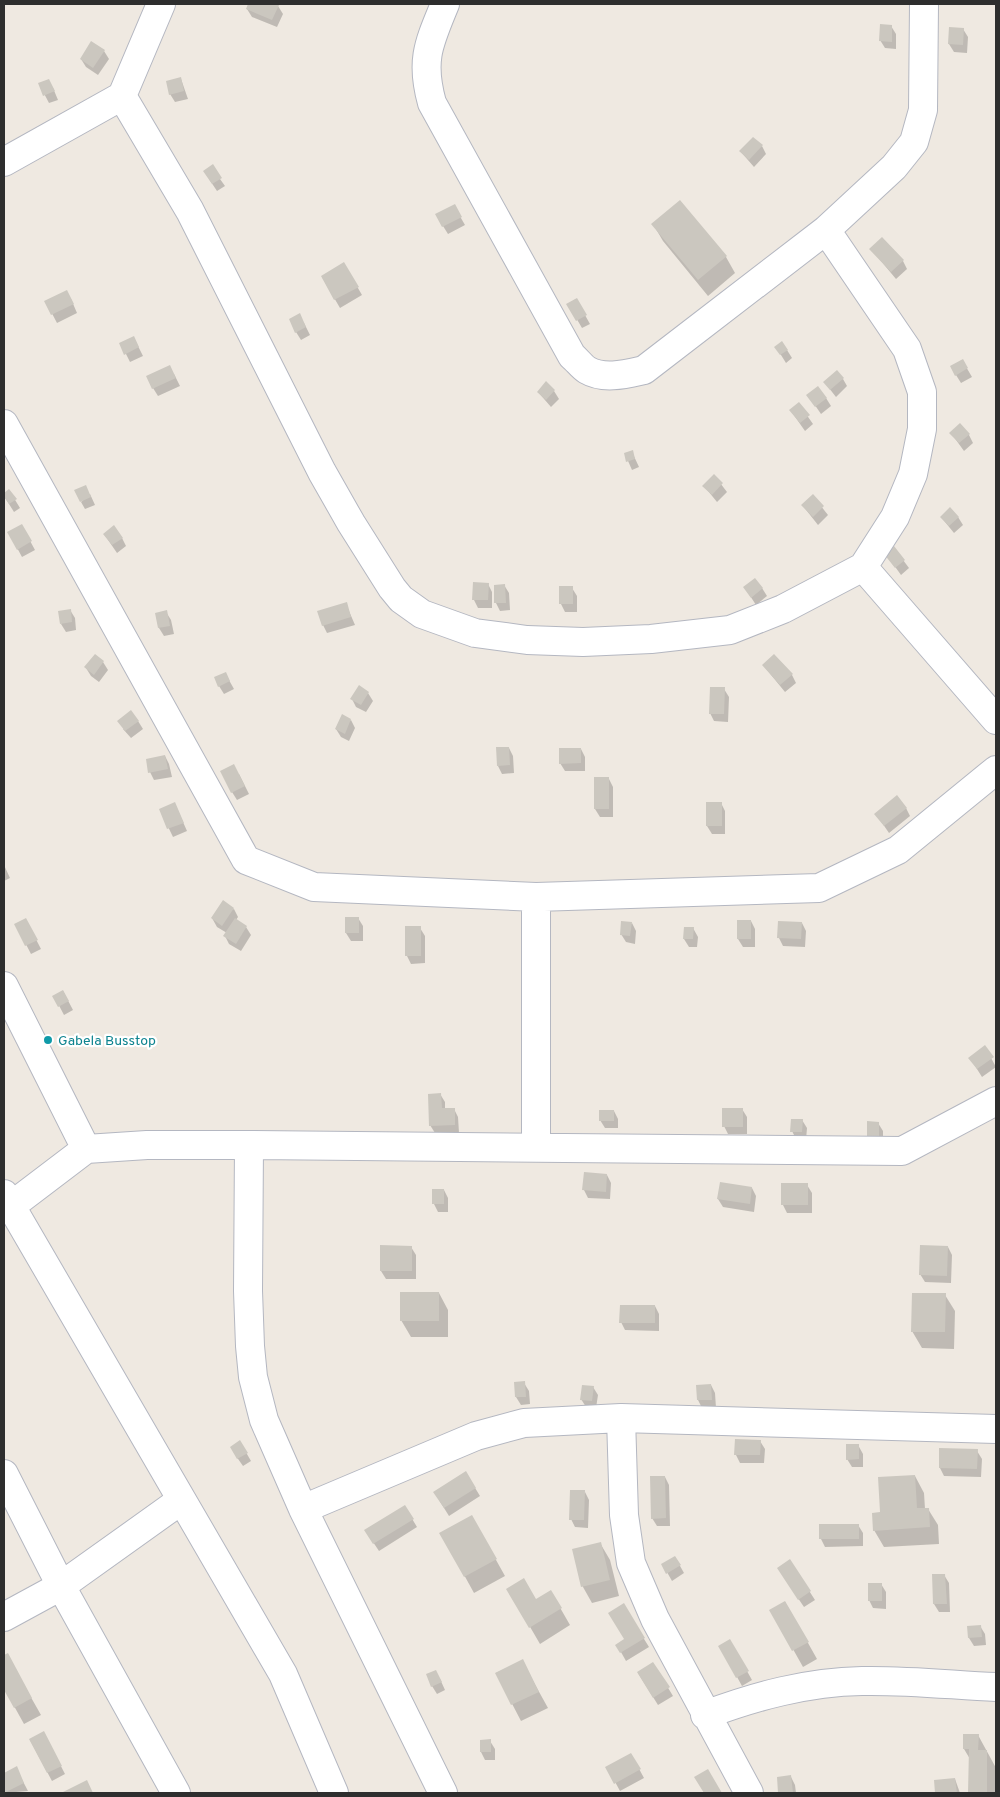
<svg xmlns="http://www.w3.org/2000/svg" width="1000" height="1797" font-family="Overpass,sans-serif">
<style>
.shadow{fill:#0003}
.building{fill:#cbc7bf}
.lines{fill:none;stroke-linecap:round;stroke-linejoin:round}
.street-casing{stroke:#b4b7c1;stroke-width:30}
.street{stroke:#fff;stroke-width:28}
.culture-dot{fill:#0f9aa8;stroke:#fff;stroke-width:2}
.labels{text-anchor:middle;stroke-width:4.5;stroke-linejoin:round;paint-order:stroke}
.culture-label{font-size:14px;fill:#0d838f;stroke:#fff;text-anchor:start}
</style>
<rect width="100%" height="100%" fill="#efe9e1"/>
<path class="shadow" d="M249,4H273L278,6L283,14L277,27L252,17L247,9Z
M891,26L896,34V49L885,48L880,40Z
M963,29L968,37L967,53L954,52L949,44Z
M104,51L109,59L98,75L86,67L81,59Z
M181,79L188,99L175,102L170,94Z
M39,84L53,88L58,100L49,103Z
M762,146L766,154L754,167L741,152Z
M209,179H220L225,186L217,191Z
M680,202L726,257L735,273L708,296L663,241L653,224Z
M454,206L465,225L448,234L443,226Z
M871,249L903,261L907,269L896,279Z
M344,264L362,295L340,308L322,277Z
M71,299L77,313L57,323L46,302Z
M576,299L590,324L582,328L568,304Z
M304,323L310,335L301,340L296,332Z
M121,344L138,346L143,356L130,362Z
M776,347L787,350L792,358L786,363Z
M962,360L972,377L961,383L951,367Z
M174,374L180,386L158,396L153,388Z
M843,379L847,386L836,397L825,383Z
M554,391L559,399L551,407L538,392Z
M808,395L826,398L831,406L821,414Z
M799,404L813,424L805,431L791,411Z
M951,433L969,435L973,443L964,451Z
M632,452L639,467L632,470L625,454Z
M714,475L727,492L717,502L704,486Z
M9,490L20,508L14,512L4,496Z
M90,494L95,505L85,509L81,502Z
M813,496L828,515L818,525L803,506Z
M941,517H958L963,525L954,533Z
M22,526L35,550L22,557L9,533Z
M104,534L122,538L126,546L117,553Z
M894,548L909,568L901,575L886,554Z
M488,584L492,592V608H478L474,600Z
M504,585L509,593L510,610L500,611L496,603Z
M572,588L577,596V612H565L561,604Z
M745,588H762L767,596L756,605Z
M346,604L355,625L327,633L323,625Z
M70,610L75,618L76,630L66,632L61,624Z
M166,612L171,620L174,634L164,636L159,628L156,614Z
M95,656L103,662L108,670L99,682L91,676L86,668Z
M763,665L792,675L796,683L785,692Z
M225,673L234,689L224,694L219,686Z
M359,687L368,693L373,701L366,712L356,707L352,699Z
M724,689L729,697L728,722L714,721L710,713Z
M351,720L355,728L349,741L341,737L336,729Z
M138,721L143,729L131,738L123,729Z
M509,748L513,756L514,773L502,774L498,766Z
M581,749L585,757V771H565L560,763Z
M165,756L169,764L172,777L154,780L150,772Z
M239,774L249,794L237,800L232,792Z
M609,779L613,787V817H600L595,809Z
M721,803L725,811V834H712L707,826Z
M175,804L187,831L173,837L160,810Z
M906,808L910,816L889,833L876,814Z
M4,865L10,878L4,881Z
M234,909L238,917L236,920L246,927L251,935L241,951L229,944L225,936L227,933L217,927L212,918Z
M346,918H358L363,926V941H351L346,933Z
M26,920L41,949L31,954L16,925Z
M738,921H751L755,929V947H743L738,939Z
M632,923L636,931L635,944L626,942L621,934Z
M802,923L806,931L805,947L783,946L779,938Z
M420,928L425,936V963L411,964L407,956Z
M685,928H693L698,937L697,947H689L684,939Z
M63,991L73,1010L64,1015L54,996Z
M985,1047L996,1067L982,1077L970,1058Z
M440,1094L445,1102V1109H454L458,1117L459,1133H435L430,1125Z
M742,1109L747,1117V1134H728L724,1126Z
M614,1111L618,1119V1128H605L600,1120Z
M802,1120L807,1128L806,1140L796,1139L792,1131Z
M868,1122L878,1123L883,1131V1144H873L868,1136Z
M607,1175L611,1183L610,1199L588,1198L584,1190Z
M807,1185L812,1193V1213H787L783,1205Z
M752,1188L756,1196L754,1212L723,1207L718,1199Z
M444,1190L448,1198V1212H438L434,1204Z
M411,1247L416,1255V1279H386L381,1271Z
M948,1247L952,1255L951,1283L925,1282L920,1274Z
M439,1293L448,1310V1337H411L401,1320Z
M945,1295L955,1311L954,1349L922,1348L912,1331Z
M655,1306L659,1314V1331L625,1330L621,1322Z
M524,1383L529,1391L530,1404L521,1405L516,1397Z
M711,1385L715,1393L716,1408H702L698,1400L697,1386Z
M593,1387L598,1395L596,1408L586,1407L581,1399Z
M760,1441L765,1449L764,1463H740L736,1455Z
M240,1442L251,1461L243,1466L236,1456Z
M858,1445L863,1454V1467H852L847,1459Z
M941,1449L977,1451L982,1459L981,1477L944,1476L940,1468Z
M466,1473L480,1496L449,1516L439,1500Z
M915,1476L924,1493L925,1509H928L938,1525L939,1544L884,1547L874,1530Z
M665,1477L669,1485L670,1526H657L652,1518Z
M585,1492L589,1500L588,1528L575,1527L571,1519Z
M405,1507L417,1527L379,1551L371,1539Z
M472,1517L505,1576L474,1593L441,1533Z
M858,1525L863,1533V1546L825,1547L821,1539Z
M600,1543L610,1560L619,1596L592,1603L583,1587L574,1550Z
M675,1557L684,1573L672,1581L663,1565Z
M790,1561L815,1600L804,1607L783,1576Z
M933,1575H944L949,1583L950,1612H939L934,1604Z
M881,1584L886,1592V1609L873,1608L869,1600Z
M508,1589L536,1601L551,1592L570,1625L540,1644Z
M785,1602L817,1659L803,1667L771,1610Z
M623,1605L649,1647L626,1661L617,1645L626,1640Z
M980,1626L985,1634L986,1645L974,1646L969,1638L968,1627Z
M730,1641L752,1680L742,1686L720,1646Z
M7,1655L41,1715L24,1724L4,1688V1656Z
M522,1661L548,1708L521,1721L496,1673Z
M653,1663L673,1696L658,1705L638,1673Z
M440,1679L445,1690L437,1694L432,1686Z
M978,1735L996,1768V1793H970V1759L964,1749Z
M30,1740L48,1741L65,1774L52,1781Z
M490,1741L495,1749V1760H485L481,1752Z
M631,1754L644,1778L620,1791L607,1767Z
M16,1768L28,1791L4,1793V1774Z
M791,1777L795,1785L796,1793H780L778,1778Z
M955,1779L960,1793H936L935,1781Z"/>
<path class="building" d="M248,4H276L279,5L272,20L246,9Z
M880,24L892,25V42L879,41Z
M949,27L964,28L963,45L948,44Z
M91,41L105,50L93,68L80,59Z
M181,77L184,91L169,95L166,81Z
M49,79L55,91L43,96L38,83Z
M753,137L763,145L749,160L739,151Z
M213,164L222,178L212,184L203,171Z
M680,200L727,256L698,280L651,224Z
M455,204L462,217L442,227L435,214Z
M882,237L904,260L891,272L869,249Z
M344,262L359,287L334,300L321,276Z
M67,290L74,304L51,315L44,301Z
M577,298L587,315L576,321L566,304Z
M300,313L306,327L295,333L289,319Z
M134,336L139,347L124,355L119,343Z
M782,341L788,350L780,355L774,347Z
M963,359L968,368L955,376L950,366Z
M170,365L176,378L152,389L146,376Z
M837,370L844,378L830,390L823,382Z
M546,381L555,390L546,400L537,392Z
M818,386L827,398L815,407L806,395Z
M799,402L810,415L800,423L789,410Z
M960,423L970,434L959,443L949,433Z
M633,450L635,459L626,462L624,453Z
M714,474L723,483L712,495L702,486Z
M86,485L91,497L80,502L74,490Z
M9,489L17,499L9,504L4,497V493Z
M813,494L824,506L813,517L801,505Z
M950,507L959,517L949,526L940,517Z
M22,524L32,541L17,550L7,532Z
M114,525L123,538L112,545L103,534Z
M894,546L905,560L895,568L884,554Z
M755,578L763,588L751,598L743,587Z
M473,582L489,583L488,600H472Z
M505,584L506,603H494V585Z
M559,586H573V604H559Z
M347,602L351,617L322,626L317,611Z
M71,609L72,622L60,624L58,611Z
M167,610L170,626L158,628L155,613Z
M95,654L104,661L94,675L84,667Z
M774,654L793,674L780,685L762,665Z
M226,672L230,681L218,687L214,677Z
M359,685L369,692L361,705L350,699Z
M710,687H725L724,714H709Z
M131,710L139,721L125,731L117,721Z
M342,714L351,719L345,734L335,729Z
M496,747H509L510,765L497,766Z
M559,748H581V763L559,764Z
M165,755L168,769L148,773L146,759Z
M234,764L245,786L231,793L220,771Z
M594,777H609V809H594Z
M897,795L907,808L884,826L874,814Z
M175,802L184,823L167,829L159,809Z
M706,802H722V826H706Z
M223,900L234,908L222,926L211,918Z
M345,917H359V933H345Z
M26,918L38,940L25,946L14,924Z
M235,918L247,926L236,944L223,936Z
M737,920H751V939H737Z
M621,921L632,922L630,936L620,935Z
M778,921L802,922L801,939L777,938Z
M405,926H421V956H405Z
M684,927H694L693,939H683Z
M63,990L69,1001L58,1007L52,996Z
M985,1045L994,1057L977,1069L968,1058Z
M441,1093L442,1108H455V1125L429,1126L428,1094Z
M722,1108H743V1127H722Z
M599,1110H614V1121H599Z
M791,1119H803L802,1132H790Z
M867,1121L879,1122V1137L867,1136Z
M584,1172L607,1174L606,1192L582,1190Z
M720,1182L752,1187L750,1204L717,1199Z
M781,1183H808V1205H781Z
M432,1189H444V1204H432Z
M380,1245L412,1246V1271H380Z
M920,1245L948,1246L947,1276L919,1275Z
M400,1292H439V1321H400Z
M912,1293H946L945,1332H911Z
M620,1305H655V1323H619Z
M525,1381L526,1397H515L514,1382Z
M711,1384L712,1400H697L696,1385Z
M582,1385L594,1386L592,1401L580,1400Z
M735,1439L761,1440L760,1455H734Z
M240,1440L248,1453L237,1459L230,1447Z
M846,1444H859V1459L846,1460Z
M939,1448L978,1449L977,1469L939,1468Z
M466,1471L476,1488L444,1508L433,1492Z
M915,1475L917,1508H929L930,1527L873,1531L872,1513L880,1512L878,1477Z
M650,1476H665L666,1518L651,1519Z
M570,1490H585L584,1520H569Z
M405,1505L414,1519L373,1544L364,1530Z
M472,1515L497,1559L464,1577L439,1533Z
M819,1524H859V1539H819Z
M601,1542L610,1580L581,1587L572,1549Z
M675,1556L681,1565L666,1574L661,1564Z
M790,1559L811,1591L798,1600L777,1568Z
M932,1574H945L947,1604H933Z
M524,1578L536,1599L551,1590L562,1608L529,1628L506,1589Z
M868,1583H882V1601H868Z
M785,1601L809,1642L792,1651L769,1610Z
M624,1603L645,1638L620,1653L615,1645L624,1639L608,1613Z
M981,1625L982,1637L968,1638L967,1626Z
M730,1639L749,1671L736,1678L718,1646Z
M8,1653L32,1698L14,1708L4,1690V1655Z
M523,1659L539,1692L511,1705L495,1673Z
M653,1662L670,1687L653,1698L637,1672Z
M436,1670L442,1682L431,1687L426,1674Z
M44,1731L62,1766L47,1773L29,1739Z
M963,1734H979L978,1750H987V1793H968L969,1749H963Z
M491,1739V1752H480V1740Z
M631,1753L641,1769L614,1784L605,1767Z
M17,1766L24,1783L4,1793V1773Z
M708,1769L722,1793H704L694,1777Z
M791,1775L793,1793H778L777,1777Z
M955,1778L957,1793H935L934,1780Z
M87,1780L93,1793H61Z"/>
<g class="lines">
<g class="street-casing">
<path id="street" d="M445,4C429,43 420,60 432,103L572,356C577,360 582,367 587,370C604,380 626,374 644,370L826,230L894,167L914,142L923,110L924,4
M122,96L190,211L322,472L351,523L392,588L401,599L422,614L475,633L527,640L583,642L651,639L730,630L783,609L863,567L895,517L913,474L922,429V392L907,349L826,230
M4,162L122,96L161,4
M4,424L246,860L314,887L536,897L819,888L898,850L996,770
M863,567L996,720
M536,897V1147
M4,986L86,1149
M249,1145L248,1291L250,1346L253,1377L264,1420L303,1509L443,1793
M4,1194L283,1674L334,1793
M11,1206L86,1149L147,1145H249L902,1151L996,1101
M621,1418L624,1515L631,1563L655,1619L749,1793
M4,1474L61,1586L176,1793
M303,1509L476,1436L524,1423L621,1418L996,1429
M4,1617L61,1586L180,1501
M705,1715C756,1696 807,1682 862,1681C907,1680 952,1685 996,1687"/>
</g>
<use href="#street" class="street"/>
</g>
<circle class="culture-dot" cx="48" cy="1040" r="5"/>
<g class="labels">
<g class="culture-label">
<text x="58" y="1045">Gabela Busstop</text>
</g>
</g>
<rect width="1000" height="1797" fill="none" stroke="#2e2e2e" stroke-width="10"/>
</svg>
